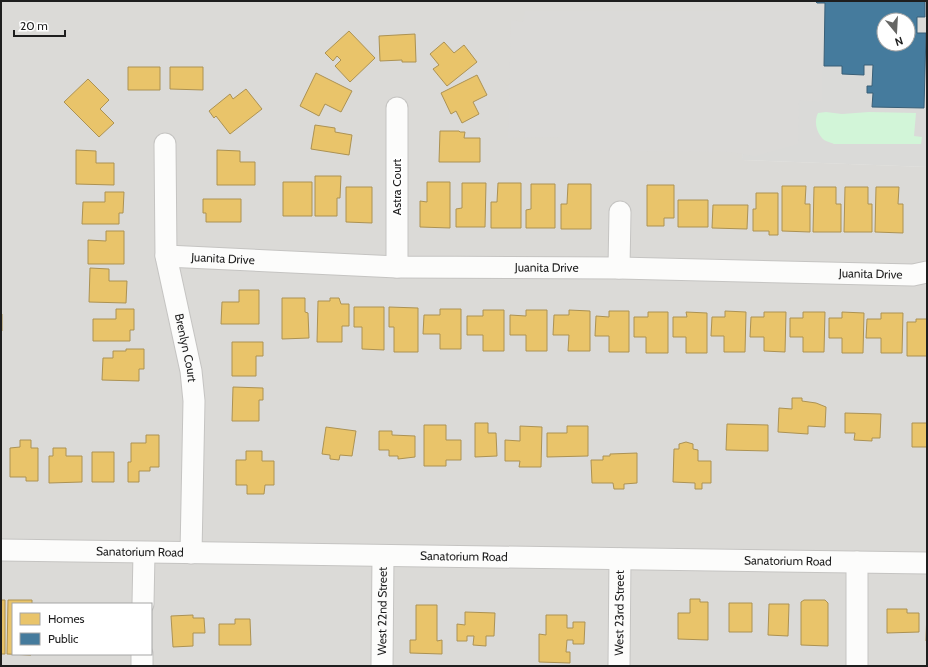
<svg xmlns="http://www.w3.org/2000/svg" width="928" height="667" font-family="Cabin,sans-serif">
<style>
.residential{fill:#dbdad7;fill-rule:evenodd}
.religious{fill:#dadad8;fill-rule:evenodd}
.park{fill:#d2f5d8}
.parking{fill:#dbdad8}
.homes{fill:#e9c46a;stroke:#ac9253}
.public{fill:#457b9d;stroke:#395f77;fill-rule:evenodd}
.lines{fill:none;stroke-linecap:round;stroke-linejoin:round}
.minor-casing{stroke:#c5c4c2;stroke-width:23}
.minor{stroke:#fcfcfb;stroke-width:21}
.labels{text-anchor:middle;stroke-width:4;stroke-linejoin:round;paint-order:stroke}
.street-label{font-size:12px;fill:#1e1e1e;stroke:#fff}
</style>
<rect width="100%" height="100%" fill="#ecebe6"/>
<path class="residential" d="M1,1H744L742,160L927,167V666H1ZM13,604H151V654H13Z"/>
<path class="religious" d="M744,1H927V167L742,160ZM884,20H908V44H884Z"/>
<path class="park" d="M826,112L842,114L869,112L916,113L914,136L922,137L921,144H834C830,142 824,141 822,138C816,131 814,121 818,113Z"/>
<path class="parking" d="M738,1H801L808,10L822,11V102L799,100L798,144L755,156L731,152L560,150V137L508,138L511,20L523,22L525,11H733Z"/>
<path class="homes" d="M349,31L375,58L350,82L335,66L341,60L337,56L333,61L325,53Z
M415,34L416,62H402V60L380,61L379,36Z
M444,42L454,53L464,45L477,62L447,86L433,69L439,65L430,54Z
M128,67H160V90H128Z
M170,67H203V90L170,89Z
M316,73L352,91L341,112L325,104L319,116L300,106Z
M477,75L487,95L473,102L479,114L462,123L456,111L451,114L441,93Z
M88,79L109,100L100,109L114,123L99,137L64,102Z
M246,89L262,109L230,134L216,116L214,118L209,111L230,94L233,99Z
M315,125L335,128V132L352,135L349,155L311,149Z
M440,131H459L460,132H465L464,138H480V162H439Z
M76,150L96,151V163H114V185L76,184Z
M217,150L240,151V162H255V185H217Z
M315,176H341L340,198H337V216H315Z
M283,182H312V216H283Z
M427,182H450V228L420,227V201L427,202Z
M462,183H486L485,227H456V209L462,208Z
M498,183H521V228H491V202H497Z
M531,184H555V228H526V210L531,209Z
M568,184H591V229H561V204H567Z
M647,185H674V218H664V226H647Z
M782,186H806L805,204H810V232L782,231Z
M346,187H372V223L346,222Z
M814,187H836V204H841V232H813Z
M845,187H868V204H872V232H844Z
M876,187H899L898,204H903V233L875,232Z
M105,192H124L123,213H119V224H82L83,202H105Z
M756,193H778V235H769V231H753V209H756Z
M203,199H241V222H206V213H203Z
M678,200H708V227H678Z
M713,205H748L747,229L712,228Z
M106,231H124V264H88V240L106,241Z
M90,268L109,269V281H127L126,303L89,302Z
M239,290H259V324H221L222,302H239Z
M282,298H305V312L308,313L309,338L282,339Z
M330,298H339L341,304H349V326H342V342H317L318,301H330Z
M354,307H384V350L362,349V327H354Z
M389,307L418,308V352H394V327H389Z
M116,309H134V330H130V341H93V319H116Z
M440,309H461V349H440V334H423L424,315H440Z
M483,310H504V351H483V335H467V316H483Z
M526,310H547V351H526V335H510V315L526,316Z
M569,310L590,311V351H568L569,335H553L554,315H569Z
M609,311H629V352H609V336H595L596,316L609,317Z
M725,311L746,312L745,352H724V336H711L712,317H725Z
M648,312H668V353H646V337H634V317H648Z
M686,312L707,313V353H686V337H673V317H687Z
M764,312H786L785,352L764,351V337H750L751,317H764Z
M803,312H825L824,352H803V337H790V318H803Z
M842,312L864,313L863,353H842V338H829V318H842Z
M881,313H903L902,353H881V338H866L867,319H881Z
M1,314H2V331H1Z
M916,319H927V356H907V322H916Z
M232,342H263V356H256V376H232Z
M126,349H144V369H139V381L102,380L103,358H113V351H126Z
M233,387L263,388V400H259V421H232Z
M792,398H802V401L816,403L826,407L825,427L808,426V434L778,432L779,408L792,409Z
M845,413L881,414L880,438H872V441L854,440L855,433H845Z
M475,423H488V433H496L497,456L475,457Z
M912,423H927V447H912Z
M727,424L768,425V451L726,450Z
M424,425H446V440H461V460H446V466H424Z
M520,426L542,427L541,467H519L520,461H505V440L520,441Z
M567,426H588V456L547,457V433H567Z
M326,427L356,431L352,456L340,455L339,460L330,459V455L322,454Z
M379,431H392V435L415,436V457L398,459V456H389V450H379Z
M146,435H159V467H150V471H139V482H128V462H131V443H146Z
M20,440H31V448H38V481H26V477H10V448L20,447Z
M686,442L693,444V449L698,450V461H711V483H702V489H695V483L673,482L674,449H679V444Z
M53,448H66V456H82V482L49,483V456H53Z
M246,451H262V461H274V485H265L264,494H247V485H236V460H246Z
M92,452H114V482H92Z
M637,453V483L624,484V489H614L613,483H592L591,460H603V456H610V454Z
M690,599H700V602H708V640L678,639V613H690Z
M1,600H5V654H1Z
M8,600H32V604H13V654L31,655L7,654Z
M804,600H825L828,603V646L801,645V602Z
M729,603H752V632H729Z
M769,604H789L788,636L768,635Z
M416,605H437V641L442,640V654L410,653V640H416Z
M927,608V641H926Z
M887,609H907V613H919V632L887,633Z
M465,612L495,613L494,636H486V646L473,645L474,636H467V641H457V624L465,625Z
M193,615V618H204L205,633H193V646L173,647L171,616Z
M546,615H567V628H573V622H585L584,644H573V640H567L566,652H570V663L539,662V634L546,635Z
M235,619H250L251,645H219V624H235Z"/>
<path class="public" d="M815,1H925V17H917V33H926L924,108L872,107L873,93H867V86H872L873,65H864V75L842,74V66H824L825,3H817ZM884,20H908V44H884Z"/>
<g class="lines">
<g class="minor-casing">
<g id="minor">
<path id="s1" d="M165,144L166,256L191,371L194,401L191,553"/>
<path id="s2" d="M166,256L397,267L619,268L913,275L927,272"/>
<path d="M397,267V108"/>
<path d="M619,268L620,212"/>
<path id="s3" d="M1,550L927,563"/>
<path d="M143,604L144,553"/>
<path d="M142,666V654"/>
<path id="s4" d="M382,666L383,556"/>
<path id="s5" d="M619,666L620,559"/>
<path d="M857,666V562"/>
</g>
</g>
<use href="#minor" class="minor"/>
</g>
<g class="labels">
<g class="street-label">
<text transform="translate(397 187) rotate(-90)" y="4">Astra Court</text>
<text dy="4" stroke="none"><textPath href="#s2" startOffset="57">Juanita Drive</textPath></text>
<text dy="4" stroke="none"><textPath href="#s2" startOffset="381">Juanita Drive</textPath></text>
<text dy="4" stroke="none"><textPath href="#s2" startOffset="705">Juanita Drive</textPath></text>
<text dy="4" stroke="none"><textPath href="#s1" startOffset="206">Brenlyn Court</textPath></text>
<text dy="4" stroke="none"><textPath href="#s3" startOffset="139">Sanatorium Road</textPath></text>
<text dy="4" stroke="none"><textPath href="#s3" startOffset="463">Sanatorium Road</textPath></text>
<text dy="4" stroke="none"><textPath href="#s3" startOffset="787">Sanatorium Road</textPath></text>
<text dy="4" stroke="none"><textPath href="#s4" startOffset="55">West 22nd Street</textPath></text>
<text dy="4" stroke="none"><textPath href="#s5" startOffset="53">West 23rd Street</textPath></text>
</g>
</g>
<rect width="928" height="667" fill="none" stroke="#1e1e1e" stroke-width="4"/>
<rect x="12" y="603" width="140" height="52" fill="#ffffff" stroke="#a5a5a5"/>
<rect x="20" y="613" width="20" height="12" fill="#e9c46a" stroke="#a5a5a5"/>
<text x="48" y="623" font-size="12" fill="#1e1e1e">Homes</text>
<rect x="20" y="633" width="20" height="12" fill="#457b9d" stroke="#a5a5a5"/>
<text x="48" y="643" font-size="12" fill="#1e1e1e">Public</text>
<g transform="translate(896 32) rotate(162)"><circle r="19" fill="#ffffff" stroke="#a5a5a5"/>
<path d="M0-3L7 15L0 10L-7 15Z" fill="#666664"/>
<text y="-6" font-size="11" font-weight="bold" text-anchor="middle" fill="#1e1e1e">N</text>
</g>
<path d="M14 30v6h51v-6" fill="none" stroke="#1e1e1e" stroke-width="2"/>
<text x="20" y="30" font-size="12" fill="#1e1e1e" stroke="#ffffff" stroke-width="3" paint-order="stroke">20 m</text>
</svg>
